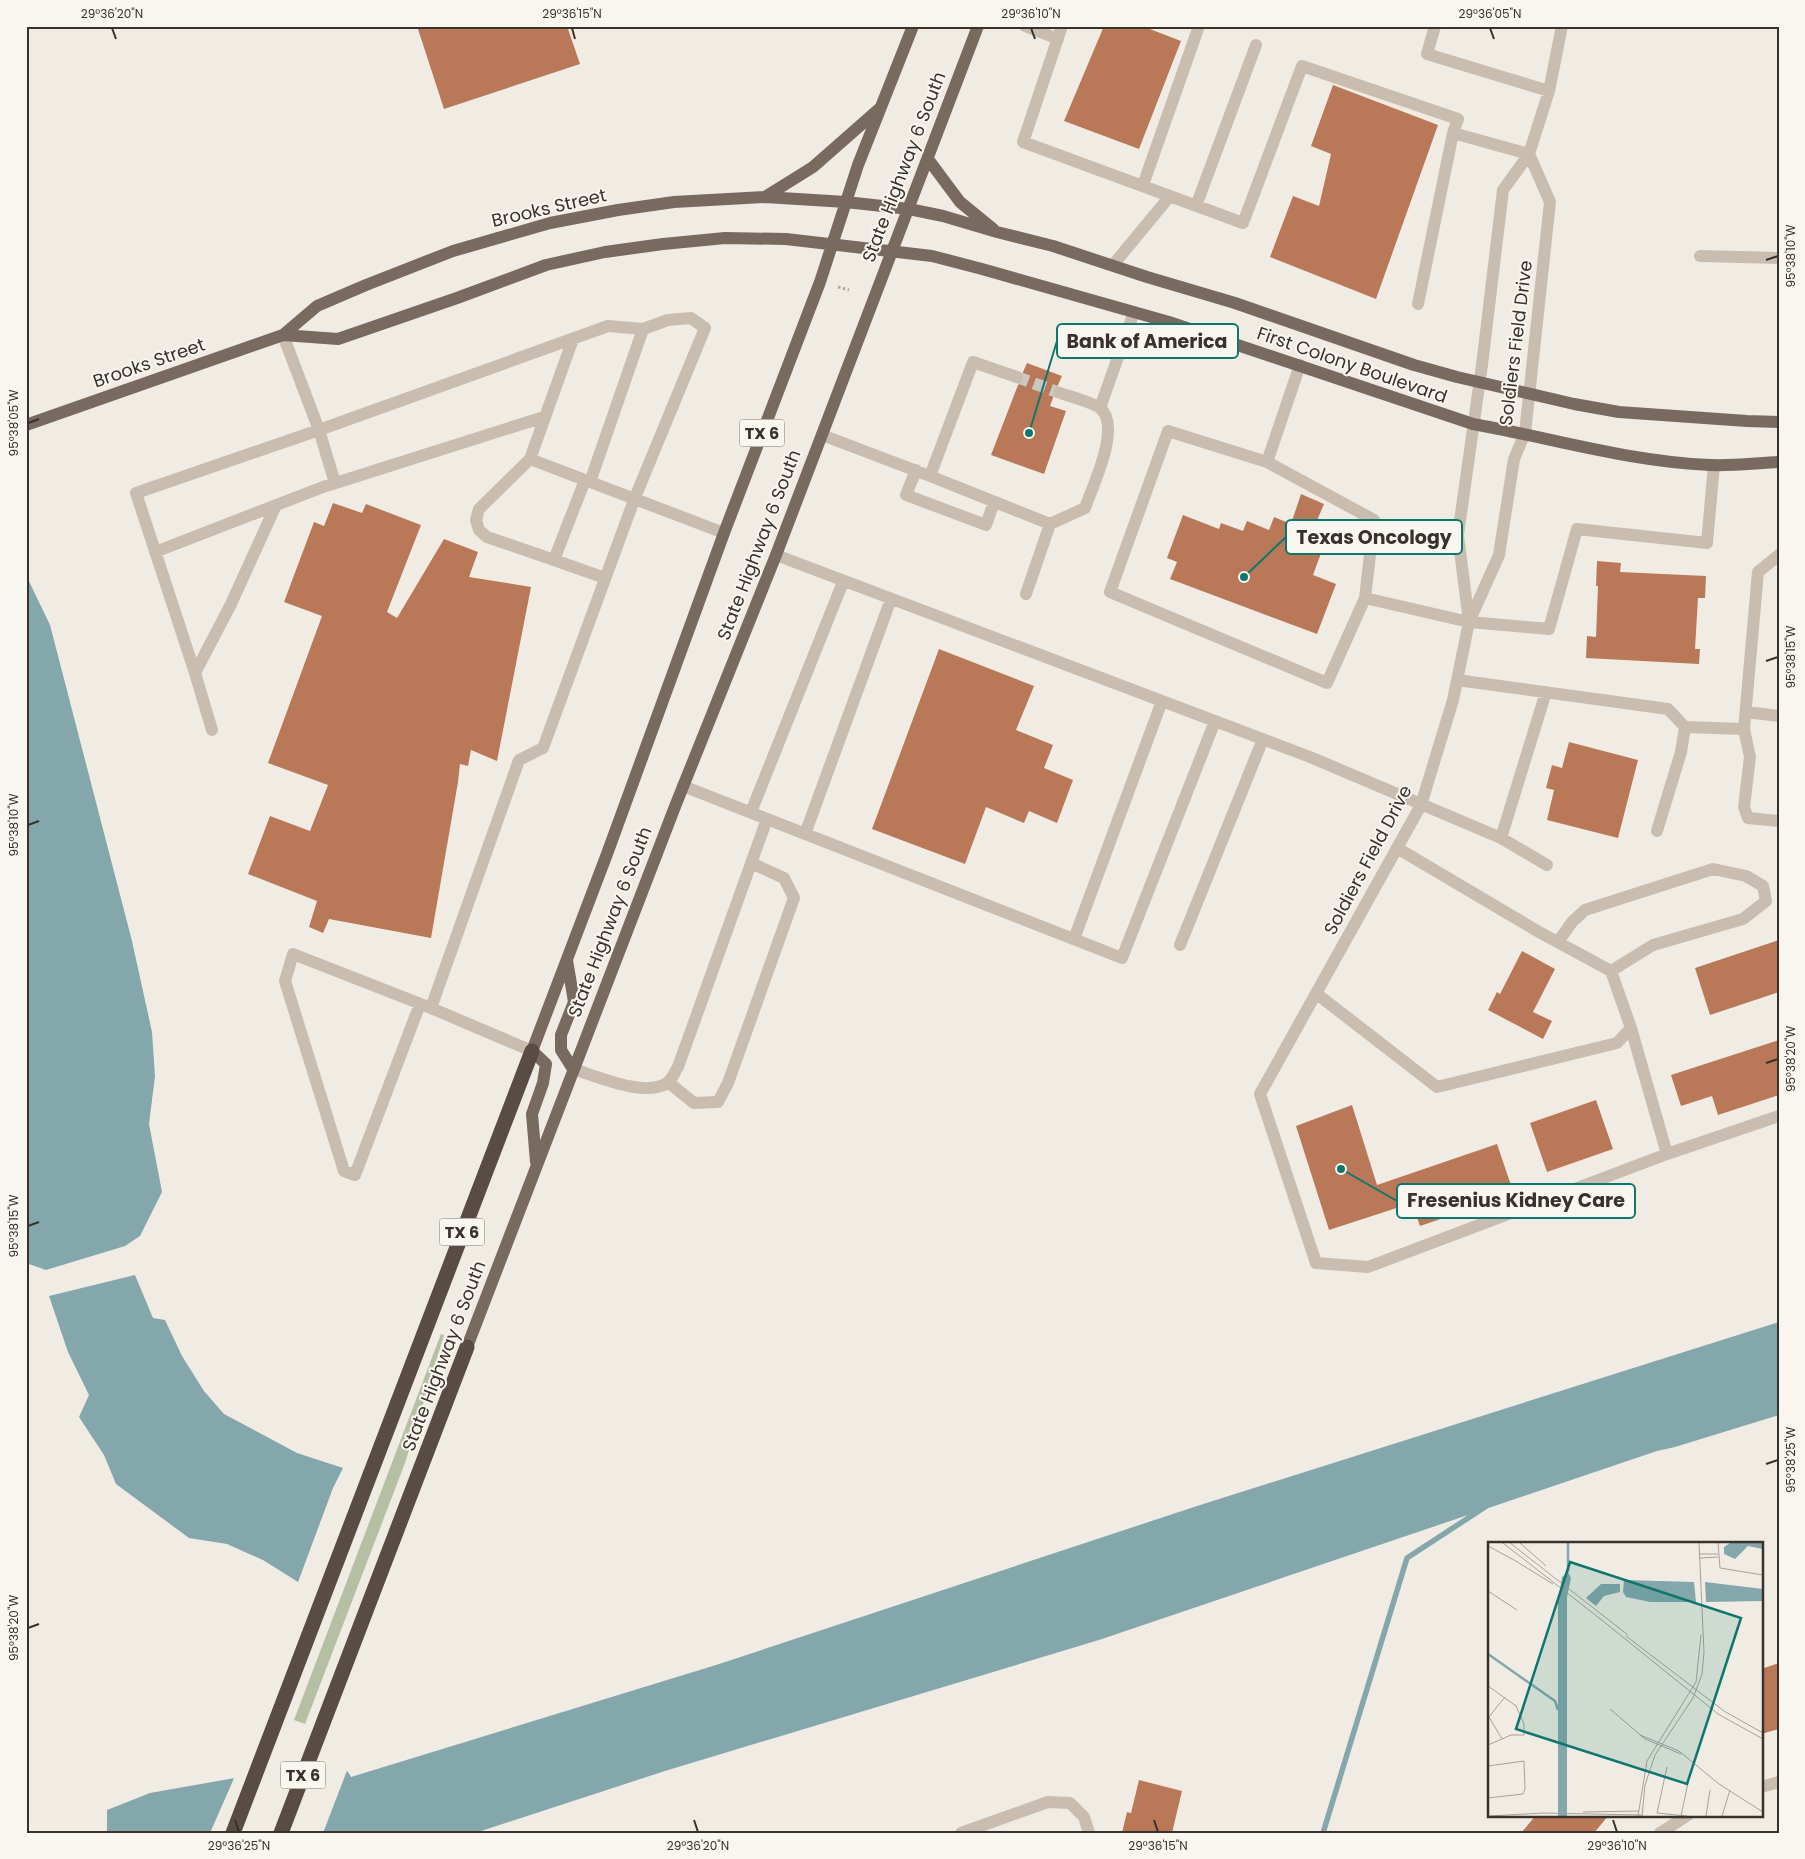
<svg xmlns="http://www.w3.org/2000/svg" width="1805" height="1859" font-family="Poppins,sans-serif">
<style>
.green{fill:#b4bfa4}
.water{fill:#84a7ac}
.pier{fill:#f1ece3}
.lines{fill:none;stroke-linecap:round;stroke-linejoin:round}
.stream{stroke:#84a7ac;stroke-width:5.5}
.building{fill:#b97959}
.minor-tunnel{stroke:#ccc7be;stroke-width:12;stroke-dasharray:12 6;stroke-linecap:butt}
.path{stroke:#b4a79a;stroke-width:3;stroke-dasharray:2.5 2.5;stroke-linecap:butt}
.minor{stroke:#c9bdaf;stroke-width:12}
.major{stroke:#796a5f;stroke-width:12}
.highway{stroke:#584c45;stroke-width:15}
.ticks{fill:none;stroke:#39312c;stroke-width:2}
.labels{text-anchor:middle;stroke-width:4;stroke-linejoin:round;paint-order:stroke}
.shield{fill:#f9f5ef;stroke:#736c66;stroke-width:1}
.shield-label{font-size:16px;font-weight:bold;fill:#39312c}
.street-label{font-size:18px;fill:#39312c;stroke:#f9f5ef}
.inset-river{fill:none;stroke:#84a7ac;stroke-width:2.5}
.inset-road{fill:none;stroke:#a7a19a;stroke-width:1}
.view{fill:#0f766e;fill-opacity:0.15;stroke:#0f766e;stroke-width:2.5}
.inset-edge{fill:none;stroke:#39312c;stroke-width:2.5}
.leader{fill:none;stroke:#0f766e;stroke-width:2}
.callout-dot{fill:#0f766e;stroke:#f9f5ef;stroke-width:2}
.callout{fill:#f9f5ef;stroke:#0f766e;stroke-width:2}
.callout-label{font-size:19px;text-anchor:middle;font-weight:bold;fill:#39312c}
.neatline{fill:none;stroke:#39312c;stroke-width:2}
.ticks-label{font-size:12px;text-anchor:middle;fill:#39312c}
</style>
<rect width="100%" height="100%" fill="#f1ece3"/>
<path class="green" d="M441,1334L444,1335L405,1463L305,1724L294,1720Z"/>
<path class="water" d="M26,575L50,625L132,941L152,1032L155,1076L149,1124L162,1192L140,1236L125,1246L46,1270L26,1263Z
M135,1275L153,1318L165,1320L182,1356L204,1391L224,1414L297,1453L343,1468L333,1488L298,1582L263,1560L227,1544L189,1538L116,1484L104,1455L79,1417L89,1395L68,1352L49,1296Z
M1779,1322V1415L1675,1447L1657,1451L1099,1640L665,1771L475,1833H107V1810L150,1793L331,1761C340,1765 347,1768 351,1777L716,1665L1197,1506Z"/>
<path class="pier" d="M331,1759L343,1763L348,1768L323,1833H210L235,1776Z"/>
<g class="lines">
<path class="stream" d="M1323,1833L1407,1558L1485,1507"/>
</g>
<path class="building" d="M417,26H567L580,64L444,109Z
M1104,26H1142L1181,41L1139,149L1064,121Z
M1333,85L1438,125L1376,299L1270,257L1293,196L1319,206L1331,154L1311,146Z
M1027,363L1062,376L1058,385L1053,390V398L1050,406L1066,411L1044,474L991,455L1018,385L1024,380L1023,372Z
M1301,494L1324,504L1312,532L1327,537L1313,575L1336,584L1317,634L1170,579L1177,562L1167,558L1183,515L1219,529L1221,523L1243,531L1247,521L1269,530L1274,517L1291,524Z
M333,503L362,513L366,504L421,525L387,612L397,618L444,539L478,552L469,577L531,587L497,761L471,750L468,766L460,764L458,782L431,938L329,919L323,933L309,927L317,901L248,874L270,816L310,831L328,785L268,763L322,616L284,602L314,522L324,526Z
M1597,561L1621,563L1620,572L1706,576L1705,598H1698L1695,649H1700L1699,664L1586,658L1587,636L1596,637L1598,586H1596Z
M939,649L1034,686L1016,730L1053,745L1044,768L1073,780L1057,823L1029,811L1024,823L986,807L965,864L872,829Z
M1569,742L1638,760L1618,838L1547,820L1554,790L1546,788L1552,765L1562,768Z
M1779,940V992L1710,1015L1695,968Z
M1522,951L1555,969L1533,1012L1552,1021L1543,1039L1488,1010L1497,992L1500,994Z
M1779,1040V1095L1718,1115L1712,1096L1681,1106L1671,1075Z
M1596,1100L1613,1149L1547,1172L1530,1123Z
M1352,1105L1377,1185L1497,1144L1514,1194L1420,1226L1412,1203L1329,1230L1296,1126Z
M1779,1663V1729L1761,1734V1669Z
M1139,1780L1182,1791L1172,1833H1122L1127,1812L1131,1813Z
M1536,1815H1609L1594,1833H1521Z"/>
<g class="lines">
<path class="minor-tunnel" d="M1017,377L1060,393"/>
<path class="path" d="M838,287L849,290"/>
<path class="minor" d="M1025,26L1058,39
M1062,26L1023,142L1243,223L1302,66L1458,119L1453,133
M1435,26L1427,54L1549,91
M1529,154L1550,202L1525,433L1514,459L1499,555L1469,622L1453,700L1421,805L1260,1094L1316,1263L1368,1267L1667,1154L1779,1116
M1143,185L1199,26
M1196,206L1256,45
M1700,256L1779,258
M1113,265L1170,196
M1418,304L1453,133L1529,154
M1300,365L1267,462L1374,520L1365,598L1469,622L1549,629L1577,529L1707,543L1714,465
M1100,408L1134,312
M822,435L930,476L1050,524L1085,508C1093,485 1122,426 1100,408C1094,403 1068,396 1060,393
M530,459L724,533
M1267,462L1168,431L1110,592L1327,683L1365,598
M916,470L906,495L986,525L994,502
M930,476L973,362L1017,377
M585,480L554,560L605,578
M335,483L319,430L608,326L643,329L590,482
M155,552L323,487L544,417
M776,555L1310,757L1501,838L1546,692
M554,560L487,537L479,530L476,520L479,509L530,459L573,339
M1026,594L1050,524
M1469,622L1458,535L1482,365L1503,190L1529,154L1549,91L1562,26
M195,673L231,604L276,505
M1457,680L1668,709L1685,727L1744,729L1758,572L1779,555
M1746,712L1779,716
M1744,729L1750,757L1744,807L1748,818L1779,821
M212,730L195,673L136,493L319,430L283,335
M683,786L1122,958L1215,721
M751,812L843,582
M1657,831L1681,752L1685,727
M805,834L891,599
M1501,838L1547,865
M1397,848L1539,932L1611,971L1631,1028L1667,1154
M1074,939L1162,701
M1558,942L1572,922L1585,910L1713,869L1746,876L1763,886L1766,901L1743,919L1653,945L1611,971
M1180,945L1263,739
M1317,994L1437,1087L1617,1043L1631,1028
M420,1004L355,1175L344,1171L285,981L293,954L431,1008L532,1051
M431,1008L519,760L543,748L634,500L705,328L691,318L668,320L643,329
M573,1069C597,1076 645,1098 667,1083C672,1080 675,1071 678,1067L767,819
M668,1082L694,1103L718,1102L728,1083L794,898L784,878L751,863
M1761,1787L1779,1782
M961,1833L1048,1802L1070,1803L1084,1817L1089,1833
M1660,1833L1688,1815"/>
<path class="major" d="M928,159L960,202L993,229
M765,197L813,167L879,109
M283,335L338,339L457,298L546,265L605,252L663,244L725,238L786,239L932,256L982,269L1169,322L1473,424C1552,438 1630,462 1710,465C1733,466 1756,463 1779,462
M26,425L283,335L317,306L366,285L453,251L550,223L618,210L674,202L765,197L846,202L909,209L943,216L997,232L1053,246L1147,277L1235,303L1414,365L1457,377L1574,404L1619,412L1747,421L1779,422
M567,960L574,1002L561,1035V1050L573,1069
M536,1162L532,1114L543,1083L546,1064L532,1051L607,854L724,533L820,282L858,165L913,26
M467,1347L676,804L776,555L978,26"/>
<path class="highway" d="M233,1833L532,1051
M281,1833L467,1347"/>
</g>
<path class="ticks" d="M112,28L116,39M572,28L575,39M1031,28L1035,39M1490,28L1494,39M1766,260L1778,256M28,423L39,419M1766,661L1778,657M28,825L39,821M1766,1063L1778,1059M28,1226L39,1222M1766,1464L1778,1460M28,1628L39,1624M235,1820L239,1832M694,1820L698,1832M1154,1820L1158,1832M1613,1820L1617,1832"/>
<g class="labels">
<g class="shield">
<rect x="739.5" y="419.5" width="45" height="27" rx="4"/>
<rect x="439.5" y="1218.5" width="45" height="27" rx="4"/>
<rect x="280.5" y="1761.5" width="45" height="27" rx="4"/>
</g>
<g class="shield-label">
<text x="762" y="439">TX 6</text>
<text x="462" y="1238">TX 6</text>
<text x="303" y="1781">TX 6</text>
</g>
<g class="street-label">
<text transform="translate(904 167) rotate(-69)" y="6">State Highway 6 South</text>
<text transform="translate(549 208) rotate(-13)" y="6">Brooks Street</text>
<text transform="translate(1516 343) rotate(-83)" y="6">Soldiers Field Drive</text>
<text transform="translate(149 363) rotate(-19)" y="6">Brooks Street</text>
<text transform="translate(1352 365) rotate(19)" y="6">First Colony Boulevard</text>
<text transform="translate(759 545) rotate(-69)" y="6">State Highway 6 South</text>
<text transform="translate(1368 860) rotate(-62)" y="6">Soldiers Field Drive</text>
<text transform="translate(610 922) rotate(-69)" y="6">State Highway 6 South</text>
<text transform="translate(444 1356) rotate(-69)" y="6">State Highway 6 South</text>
</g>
</g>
<g transform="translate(1488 1542)">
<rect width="275" height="275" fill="#f1ece3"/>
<path d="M242,1H275V7L260,4L247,17L236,12V5ZM80,30L83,36L79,55V274H70V59L74,35ZM136,38L206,40L208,60H162L138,55L135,50ZM217,40L275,47V59L218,60ZM113,42H132V50L116,54L108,64L98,56Z" fill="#84a7ac"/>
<path class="inset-river" d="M80,30V1M0,112L67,159L70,168"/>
<path class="inset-road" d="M15,1L115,79M22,1L140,93M32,1L58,24M230,1L232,26L275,33M0,4L26,18M211,12H230M212,16L230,15M26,18L65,42M0,49L29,68M115,79L230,172L275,197M138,94L236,169L275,191M0,144L28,164L36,182V193H23L0,203M122,167L157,197L193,212M1,175L14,197M0,176L17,155M152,193L191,209L231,242L275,270M179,225L169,271L199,274M0,256L35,252L37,247L36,219L0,224M95,270L151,269M2,274L55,271L154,273M150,274L159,219L208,140L213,93M154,274L157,243L167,213L205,156L214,132L216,110L211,1M193,274L201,236M218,274L222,248M234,274L242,248"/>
<path class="view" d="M82,20L253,76L199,242L28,187Z"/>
<rect width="275" height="275" class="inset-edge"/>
</g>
<path class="leader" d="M1029 433L1057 341M1244 577L1286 537M1341 1169L1397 1201"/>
<g class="callout-dot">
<circle cx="1029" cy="433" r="5"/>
<circle cx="1244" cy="577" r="5"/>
<circle cx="1341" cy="1169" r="5"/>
</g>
<g class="callout">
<rect x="1057" y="324" width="181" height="34" rx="5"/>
<rect x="1286" y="520" width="176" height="34" rx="5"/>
<rect x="1397" y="1184" width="238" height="34" rx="5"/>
</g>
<g class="callout-label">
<text x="1147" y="348">Bank of America</text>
<text x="1374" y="544">Texas Oncology</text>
<text x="1516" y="1207">Fresenius Kidney Care</text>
</g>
<rect width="1805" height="1859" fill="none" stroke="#f9f5ef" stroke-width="55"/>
<rect x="28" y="28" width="1750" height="1804" class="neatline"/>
<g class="ticks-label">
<text x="112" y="18">29°36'20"N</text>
<text x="572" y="18">29°36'15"N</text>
<text x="1031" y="18">29°36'10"N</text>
<text x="1490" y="18">29°36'05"N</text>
<text transform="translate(1791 256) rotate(-90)" y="4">95°38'10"W</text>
<text transform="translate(14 423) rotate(-90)" y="4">95°38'05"W</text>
<text transform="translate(1791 657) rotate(-90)" y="4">95°38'15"W</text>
<text transform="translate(14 825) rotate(-90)" y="4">95°38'10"W</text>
<text transform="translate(1791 1059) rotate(-90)" y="4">95°38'20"W</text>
<text transform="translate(14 1226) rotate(-90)" y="4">95°38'15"W</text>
<text transform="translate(1791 1460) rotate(-90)" y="4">95°38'25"W</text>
<text transform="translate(14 1628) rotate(-90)" y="4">95°38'20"W</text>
<text x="239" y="1850">29°36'25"N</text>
<text x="698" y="1850">29°36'20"N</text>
<text x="1158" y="1850">29°36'15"N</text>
<text x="1617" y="1850">29°36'10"N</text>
</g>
</svg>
